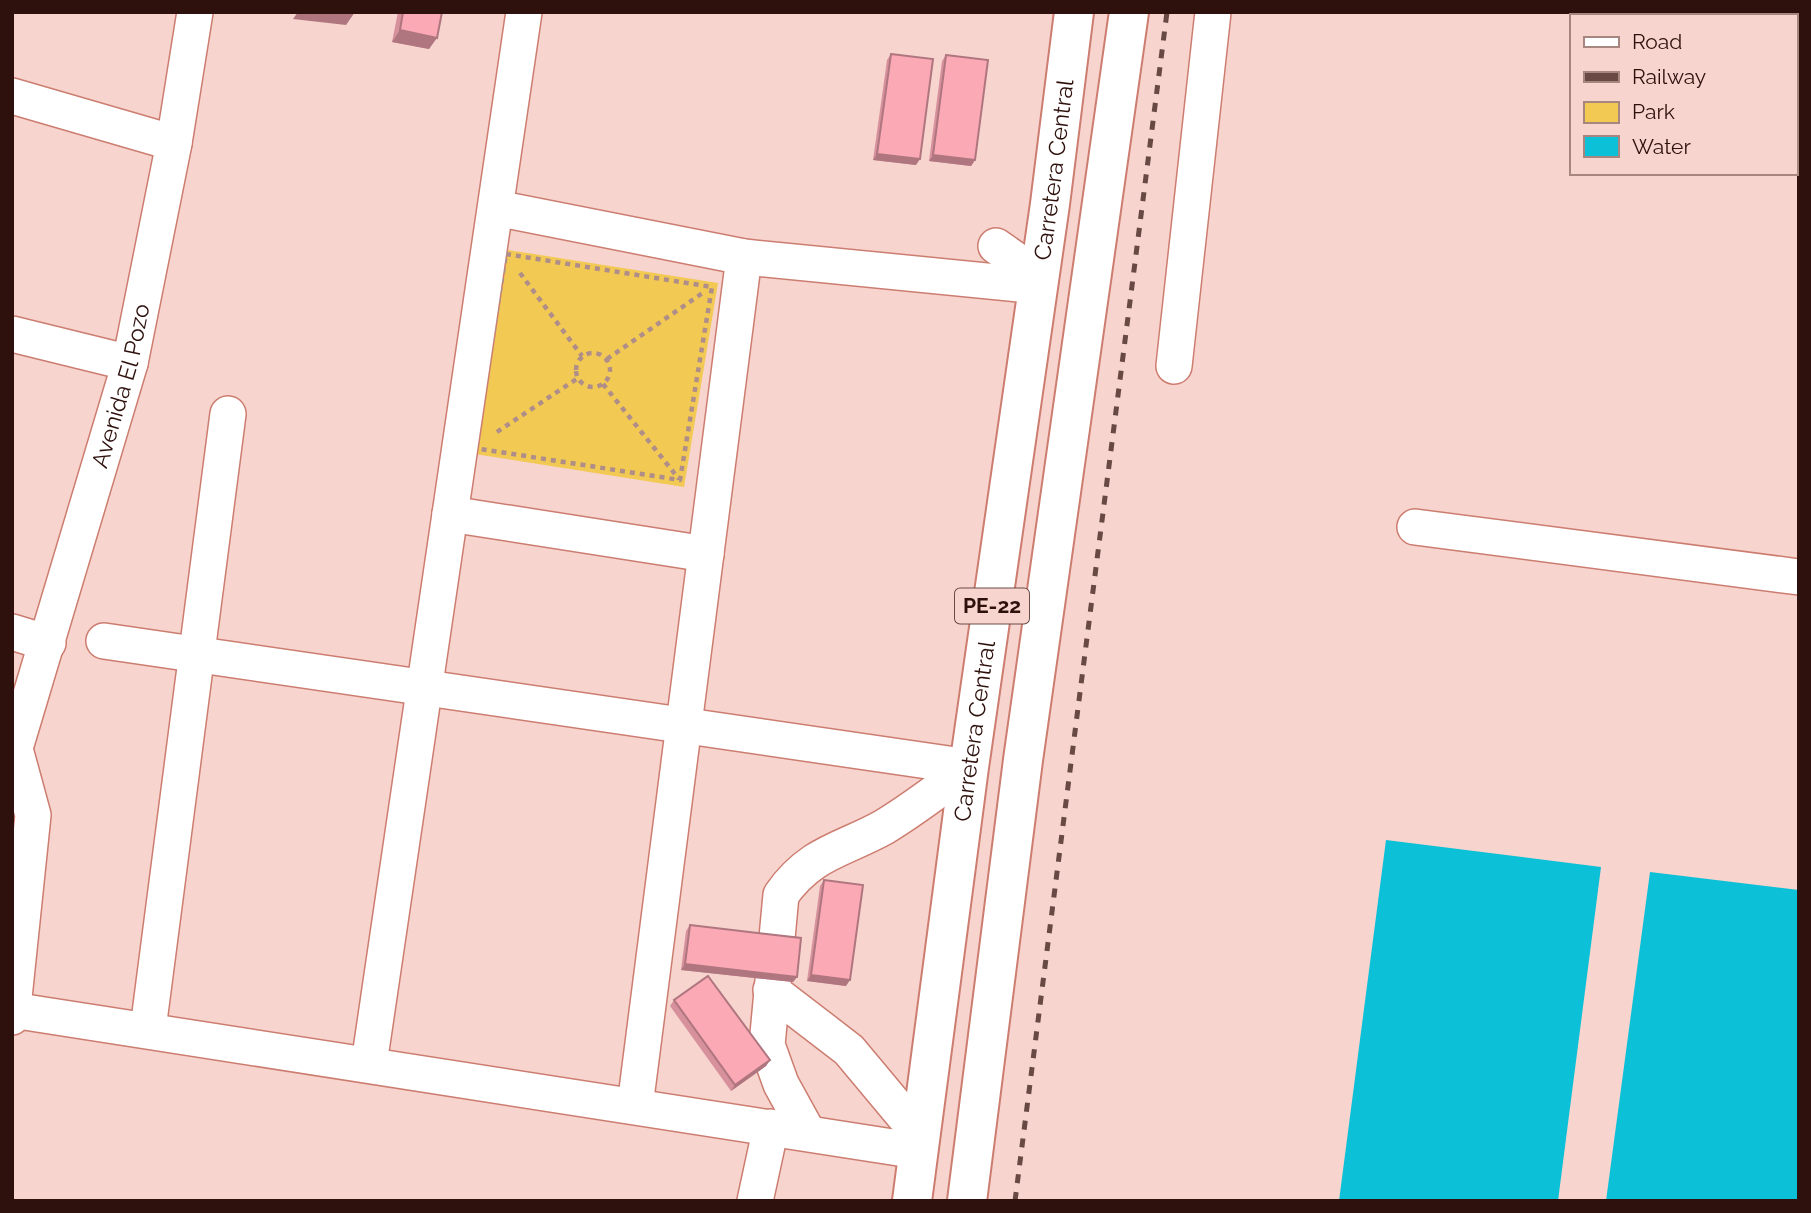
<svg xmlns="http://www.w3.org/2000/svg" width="1811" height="1213" font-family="Raleway,sans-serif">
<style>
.green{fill:#f1c953}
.water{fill:#0bc0d7}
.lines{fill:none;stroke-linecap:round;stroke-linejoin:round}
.minor-casing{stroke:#cc7d70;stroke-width:38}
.highway-casing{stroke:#cc7d70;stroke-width:42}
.path{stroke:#af8d88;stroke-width:4.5;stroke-dasharray:5 5;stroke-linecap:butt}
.minor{stroke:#fff;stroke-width:35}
.highway{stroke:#fff;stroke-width:38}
.rail{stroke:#684944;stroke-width:5;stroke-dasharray:9 9;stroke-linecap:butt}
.wall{fill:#d7919c}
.shaded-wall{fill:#af767f}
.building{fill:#faa9b5;stroke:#af767f;stroke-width:2}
.labels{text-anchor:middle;stroke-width:7;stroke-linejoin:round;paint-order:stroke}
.shield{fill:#f7d4ce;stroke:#6a4b46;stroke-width:2}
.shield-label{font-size:21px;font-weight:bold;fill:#2e100c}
.street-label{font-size:23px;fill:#2e100c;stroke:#f7d4ce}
</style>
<rect width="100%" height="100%" fill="#f7d4ce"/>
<path class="green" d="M502,249L718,283L684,487L468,453Z"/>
<path class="water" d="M1386,840L1601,867L1558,1201H1339Z
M1650,872L1799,890V1201H1606Z"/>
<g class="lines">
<g class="minor-casing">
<g id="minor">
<path d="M12,96L174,143"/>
<path d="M496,208L744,257L1038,286"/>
<path d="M996,246L1040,277"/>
<path d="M12,334L130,363"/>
<path d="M1174,366L1213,12"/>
<path d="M450,514L706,554"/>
<path d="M1415,527L1799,577"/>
<path d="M12,632L48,643"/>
<path d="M104,641L969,767"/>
<path id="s1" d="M12,758L130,363L174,143L195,12"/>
<path d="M771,990L849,1050L920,1135"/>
<path d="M12,1010L918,1151"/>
<path d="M12,1017L33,815L15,749"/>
<path d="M148,1029L228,414"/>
<path d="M369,1064L524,12"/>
<path d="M635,1106L744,257"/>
<path d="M808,1133L781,1084L767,1045L781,895C811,852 843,850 884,827C914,809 941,788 969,767"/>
<path d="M755,1201L771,1127"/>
</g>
</g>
<g class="highway-casing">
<g id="highway">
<path id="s2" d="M912,1201L969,767L1050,204L1074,12"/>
<path d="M967,1201L1023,760L1129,12"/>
</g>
</g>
<path class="path" d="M506,254L712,287L680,480L474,448Z
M520,273L582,356
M576 370a17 17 0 1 1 34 0a17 17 0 1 1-34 0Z
M607,359L704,292
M603,384L679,479
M497,432L578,378"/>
<use href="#minor" class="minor"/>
<use href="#highway" class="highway"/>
<path class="rail" d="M1015,1201L1167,12"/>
</g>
<path class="wall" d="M398,12H442L429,49L392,42Z
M891,54L916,165L873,160L887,60Z
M946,55L975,160L971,166L929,161L942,61Z
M824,880L846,986L807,981L820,886Z
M690,925L797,977L793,982L681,970L686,931Z
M674,1000L770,1060L766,1066L731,1091L670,1006Z"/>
<path class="shaded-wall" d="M298,12H355L346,25L293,19Z
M400,30L437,38L429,49L392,42Z
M877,154L920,159L916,165L873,160Z
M933,155L975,160L971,166L929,161Z
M685,964L797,977L793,982L681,970Z
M811,975L850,980L846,986L807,981Z
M770,1060L766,1066L731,1091L735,1085Z"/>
<path class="building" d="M403,12H442L437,38L400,30Z
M891,54L933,59L920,159L877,154Z
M946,55L988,60L975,160L933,155Z
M824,880L863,885L850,980L811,975Z
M690,925L801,938L797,977L685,964Z
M708,976L770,1060L735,1085L674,1000Z"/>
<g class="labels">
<rect class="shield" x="955" y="588.5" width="74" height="35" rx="5"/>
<g class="shield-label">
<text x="992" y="613">PE-22</text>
</g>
<g class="street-label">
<text dy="8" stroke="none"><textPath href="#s2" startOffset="1041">Carretera Central</textPath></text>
<text dy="8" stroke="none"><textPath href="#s1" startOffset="388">Avenida El Pozo</textPath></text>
<text dy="8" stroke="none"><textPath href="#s2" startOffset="474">Carretera Central</textPath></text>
</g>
</g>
<rect width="1811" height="1213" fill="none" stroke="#2e100c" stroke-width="28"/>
<rect x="1570" y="14" width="228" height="161" fill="#f7d4ce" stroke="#a78680" stroke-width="2"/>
<rect x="1584" y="37" width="35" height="10" fill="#ffffff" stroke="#a78680" stroke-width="2"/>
<text x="1632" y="49" font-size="21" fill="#2e100c">Road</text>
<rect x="1584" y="72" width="35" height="10" fill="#684944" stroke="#a78680" stroke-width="2"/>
<text x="1632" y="84" font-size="21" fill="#2e100c">Railway</text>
<rect x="1584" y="102" width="35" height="21" fill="#f1c953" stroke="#a78680" stroke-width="2"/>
<text x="1632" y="119" font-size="21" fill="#2e100c">Park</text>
<rect x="1584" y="136" width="35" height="21" fill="#0bc0d7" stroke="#a78680" stroke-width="2"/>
<text x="1632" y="154" font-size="21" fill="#2e100c">Water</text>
</svg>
